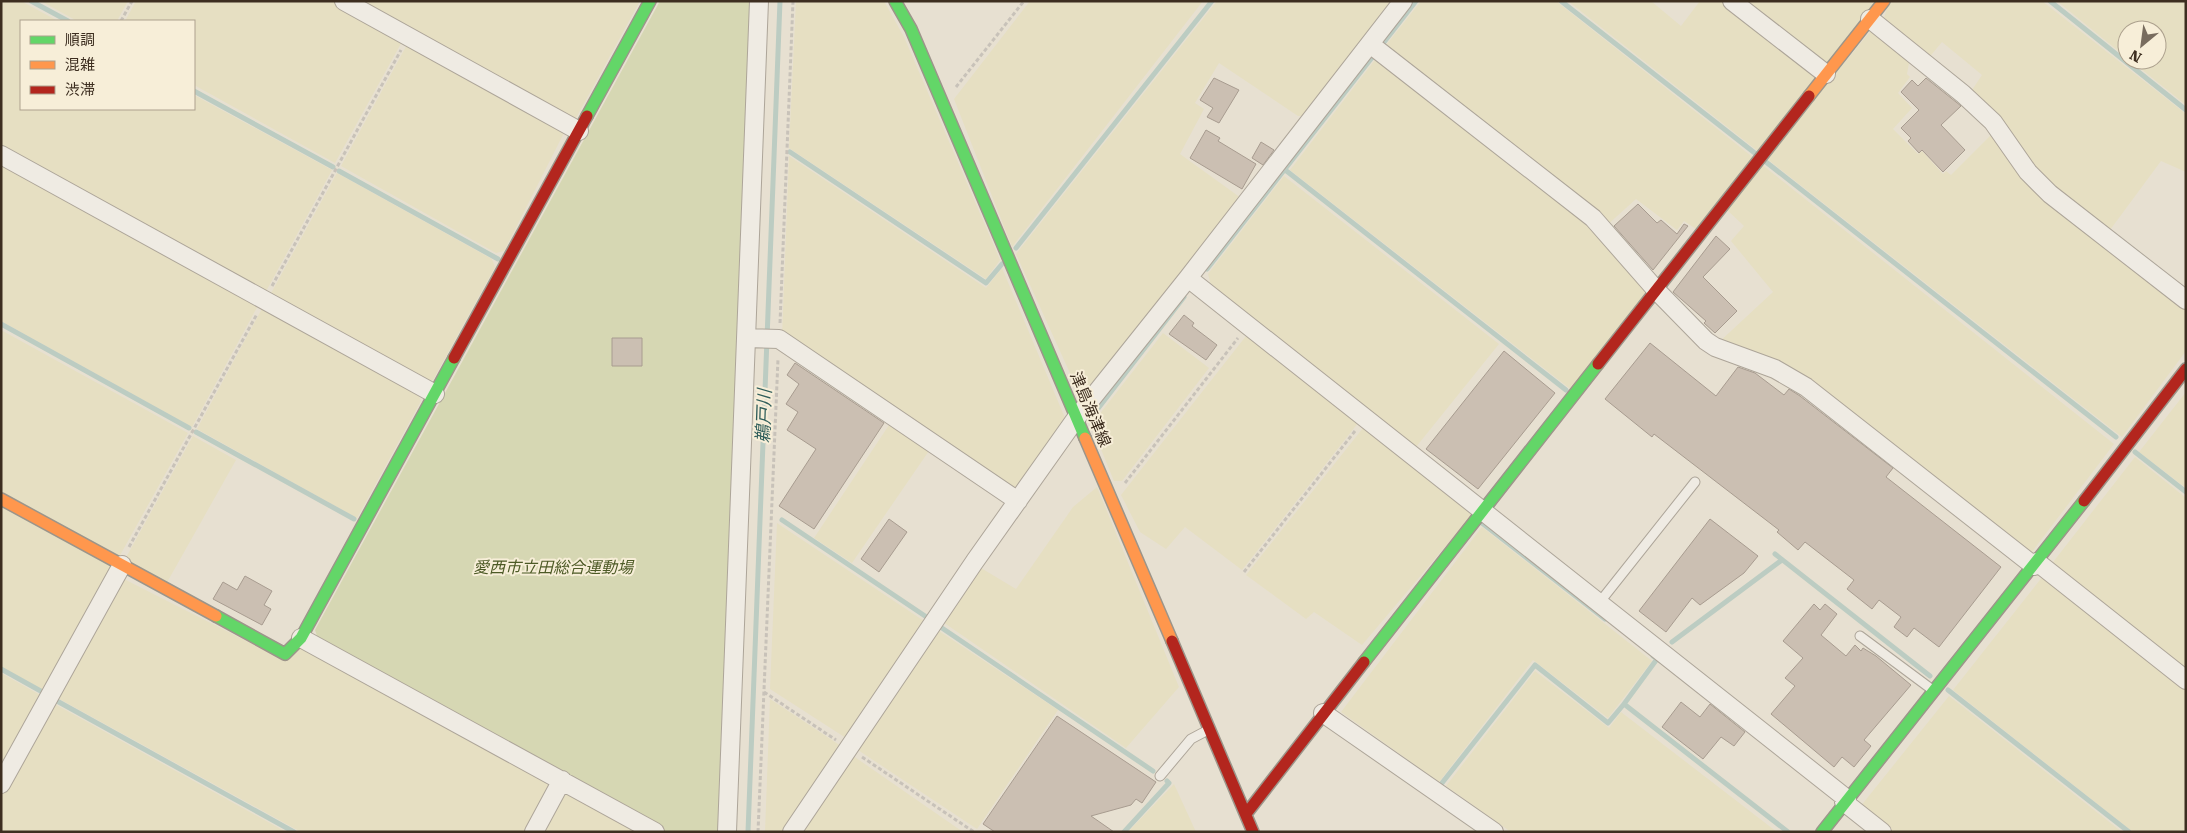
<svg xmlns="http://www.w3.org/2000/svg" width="2187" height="833" font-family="'Roboto Serif','Noto Sans JP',serif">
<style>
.farmland{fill:#e6dfc2}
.green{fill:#d6d7b3}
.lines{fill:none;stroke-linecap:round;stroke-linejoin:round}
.stream{stroke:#bcccc2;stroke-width:5}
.building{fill:#cbbfb2;stroke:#a89c90}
.lane-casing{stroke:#ada599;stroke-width:11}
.street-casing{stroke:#ada599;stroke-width:20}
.fast-casing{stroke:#9c958a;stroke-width:14}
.slow-casing{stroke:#9c958a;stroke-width:14}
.jam-casing{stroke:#9c958a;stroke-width:14}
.path{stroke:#c8c2b9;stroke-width:3;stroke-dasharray:4 2.5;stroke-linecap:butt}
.lane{stroke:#efebe3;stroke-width:9}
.street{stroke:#efebe3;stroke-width:18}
.fast{stroke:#63d668;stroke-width:11}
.slow{stroke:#ff974d;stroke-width:11}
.jam{stroke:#b3261e;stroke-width:11}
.labels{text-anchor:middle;stroke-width:4;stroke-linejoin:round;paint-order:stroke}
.street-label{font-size:16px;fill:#3d2e20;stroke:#f7eed8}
.park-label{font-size:16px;font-style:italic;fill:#4d5a26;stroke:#f7eed8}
.water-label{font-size:18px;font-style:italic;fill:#2f5d5a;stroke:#f7eed8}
</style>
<rect width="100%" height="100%" fill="#e7e0d1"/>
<path class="farmland" d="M1,1H21L58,21H21V109H194V95L332,170L264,295L1,149Z
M41,1H128L117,21H77Z
M136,1H337L404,38L335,163L194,85V21H125Z
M356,1H640L576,118L569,119Z
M796,1H884L904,37L1000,260L986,279L789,148Z
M1030,1H1203L1012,247L954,99Z
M1217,1H1394L1307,116H1298L1219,63L1195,103L1204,109L1180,154L1241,198L1091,389L1079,393L1016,254Z
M1421,1H1556L1755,159L1699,231L1684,221L1677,230L1636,199L1605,227L1383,49Z
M1568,1H1651L1681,26L1700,1H1724L1819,74L1759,152Z
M1738,1H1877L1824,67Z
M1889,1H2042L2186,114V172L2161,161L2107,234L2054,192L1970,93L1982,75L1942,42L1927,60L1882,25Z
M2057,1H2186V105L2130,60H2157V30H2127V58Z
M1874,27L1910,57L1907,74L1910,77L1898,93L1912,108L1893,129L1918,154L1922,151L1943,174L1946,171L1951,175L1996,130L2024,174L2186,306V351L2122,437L1766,158Z
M409,41L567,127L504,251L496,253L341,166Z
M1378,56L1590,222L1650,287L1573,391L1290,170Z
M789,156L986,288L1002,268L1065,418L1017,489H1011L782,337Z
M1,161L260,302L192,427L1,321Z
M1761,164L2114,444L2028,557L1809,386L1717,344L1773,292L1731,241L1744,226L1725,208Z
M337,173L492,259L495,267L433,380L420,381L269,297Z
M1284,176L1499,344L1416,447L1211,285L1208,274Z
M264,305L416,389L421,401L357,518L197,429Z
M1,330L188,433L118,559L1,495Z
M1163,333L1209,368L1122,481H1114L1091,425Z
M1246,336L1358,423L1242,570L1185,527L1166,549L1140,532L1121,495Z
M2186,392V488L2139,452Z
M893,419L933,445L852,563L814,538Z
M1363,428L1472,515L1362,645L1314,612L1306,619L1246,575Z
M193,436L236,460L165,586L123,563Z
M2135,457L2186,498V675L2050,566Z
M1097,487L1179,687L1126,748L940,620L976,565L1016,589L1073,507Z
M1,505L113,566L47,692L1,667Z
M777,523L927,623L849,740L770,689Z
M1482,527L1652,661L1608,718L1533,660L1439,782L1341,712Z
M2043,576L2186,689V832H2133L1953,690Z
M120,577L272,654L304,646L553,782L529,832H301L54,696Z
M933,627L1058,710L977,829L858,750L856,744Z
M1535,671L1609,728L1621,712L1777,832H1511L1446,786Z
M1,673L42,696L1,770Z
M1949,696L2122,832H1891L1860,807Z
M770,699L844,748L788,832H765Z
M51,702L286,832H1V792Z
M849,753L963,832H798Z
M1174,784L1196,832H1128Z
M567,789L644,832H540L562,792Z"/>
<path class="green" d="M660,1H753L722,832H665L318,639L315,630Z"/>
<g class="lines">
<path class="stream" d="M31,1L68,21
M1561,1L1756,154
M2050,1L2186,110
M1381,46L1416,1
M194,91L333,167
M790,152L986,283L1002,264
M1766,162L2116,437
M1284,169L1566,390
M339,171L498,259
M1016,248L1212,1
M1207,269L1374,55
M1,324L189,428
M1093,415L1184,297
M196,432L354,519
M2135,452L2186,492
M782,520L928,618
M1482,523L1605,619
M1775,554L1930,676
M939,626L1153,771
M1672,642L1782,560
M1,669L46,694L45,696
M1948,690L2129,832
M57,701L294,832
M1624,704L1657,659L1653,656
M1442,783L1535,665L1608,723L1624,704L1788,832
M748,832L780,1
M1124,832L1169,783L1167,781"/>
</g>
<path class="building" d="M1214,78L1239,90L1219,123L1207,117L1213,108L1200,100Z
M1926,78L1961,106L1941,125L1965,150L1943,172L1922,150L1919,153L1908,141L1911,138L1901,128L1919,110L1901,92L1912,80L1918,86Z
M1206,130L1220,138L1218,141L1256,164L1242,189L1190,158Z
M1261,142L1274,150L1263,165L1252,158Z
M1638,204L1657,223L1661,220L1677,234L1684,224L1688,226L1653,270L1614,226Z
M1716,236L1730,249L1703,277L1737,311L1715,333L1704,323L1706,321L1673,292Z
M1184,315L1194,323L1192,326L1217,345L1206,360L1169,334Z
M612,338H642V366H612Z
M1650,343L1716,396L1738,367L1755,373L1784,395L1789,389L1800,396L1893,468L1886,477L2001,567L1939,647L1914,628L1907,637L1894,627L1901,617L1879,600L1872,609L1847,589L1854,580L1805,542L1798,550L1777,532L1779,530L1654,434L1652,437L1605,399Z
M1504,351L1555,393L1478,489L1426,449Z
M795,363L884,423L814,529L779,506L816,449L787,430L798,412L786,404L799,384L787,375Z
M889,519L907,532L879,572L861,559Z
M1710,519L1758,556L1744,573L1700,605L1692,598L1666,632L1639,611Z
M245,576L272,591L264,605L271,609L262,625L213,599L223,582L237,590Z
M1814,604L1820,610L1825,604L1837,614L1821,635L1846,656L1855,645L1861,651L1863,648L1876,656L1911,685L1864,740L1871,746L1854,767L1842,757L1834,767L1771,714L1795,686L1785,678L1803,658L1783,641Z
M1681,702L1700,717L1710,704L1745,732L1734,746L1721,737L1703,759L1662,727Z
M1057,716L1156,782L1142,803L1136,799L1131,805L1091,816L1114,832H995L983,824Z"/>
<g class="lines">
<g class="lane-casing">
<path id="lane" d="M1599,603L1695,482
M1860,636L1934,691
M1160,776L1191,739L1208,730"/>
</g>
<g class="street-casing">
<path id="street" d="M344,1L579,131
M1732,1L1826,74
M1870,19L1963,94L1993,122L2028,172L2050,194L2186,300
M1370,44L1593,218L1657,291L1706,341L1715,347L1775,369L1806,387L2034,566
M1,155L435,394
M1188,278L1847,799
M746,338L779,339L1018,501
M2037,562L2186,680
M301,638L655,832
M1323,713L1494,832
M1,784L122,565
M1844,802L1882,832
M534,832L562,780
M727,832L759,1
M792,832L975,561L1077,417L1188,278L1403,1"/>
</g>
<g class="fast-casing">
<path id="fast" d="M895,1L911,29L1085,438
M587,116L650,1
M216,616L285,654L301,638L454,358
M1364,662L1598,364
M1822,832L2084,501"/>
</g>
<g class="slow-casing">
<path id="slow" d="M1809,96L1884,1
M1085,438L1172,641
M1,499L216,616"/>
</g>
<g class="jam-casing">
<path id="jam" d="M454,358L587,116
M1598,364L1809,96
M2084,501L2186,369
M1172,641L1253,832
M1246,814L1364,662"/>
</g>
<path class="path" d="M121,21L132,1
M956,87L1024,1
M272,286L401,50
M780,323L793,1
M1125,483L1238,338
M129,547L257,314
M1244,572L1355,431
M764,692L836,740
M862,757L974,832
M758,832L778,359"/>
<use href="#lane" class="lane"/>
<use href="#street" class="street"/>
<use href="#fast" class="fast"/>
<use href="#slow" class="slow"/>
<use href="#jam" class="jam"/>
</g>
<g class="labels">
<g class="street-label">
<text transform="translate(1091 409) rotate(67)" y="6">津島海津線</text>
</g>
<g class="park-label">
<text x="553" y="573">愛西市立田総合運動場</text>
</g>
<g class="water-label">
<text transform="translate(764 416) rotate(-88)" y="6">鵜戸川</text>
</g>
</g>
<rect width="2187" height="833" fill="none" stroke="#3d2e20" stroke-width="5"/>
<rect x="20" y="20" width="175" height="90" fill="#f7eed8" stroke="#ada18e"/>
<rect x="30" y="36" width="25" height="8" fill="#63d668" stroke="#ada18e"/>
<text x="65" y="45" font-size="15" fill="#3d2e20">順調</text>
<rect x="30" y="61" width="25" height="8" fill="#ff974d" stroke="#ada18e"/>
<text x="65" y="70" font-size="15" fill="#3d2e20">混雑</text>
<rect x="30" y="86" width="25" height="8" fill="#b3261e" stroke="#ada18e"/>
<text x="65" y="95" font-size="15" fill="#3d2e20">渋滞</text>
<g transform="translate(2142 45) rotate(209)"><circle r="24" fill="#f7eed8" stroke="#ada18e"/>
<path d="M0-4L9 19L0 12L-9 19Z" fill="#786c5e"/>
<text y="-8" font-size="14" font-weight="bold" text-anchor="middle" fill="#3d2e20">N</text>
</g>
</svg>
